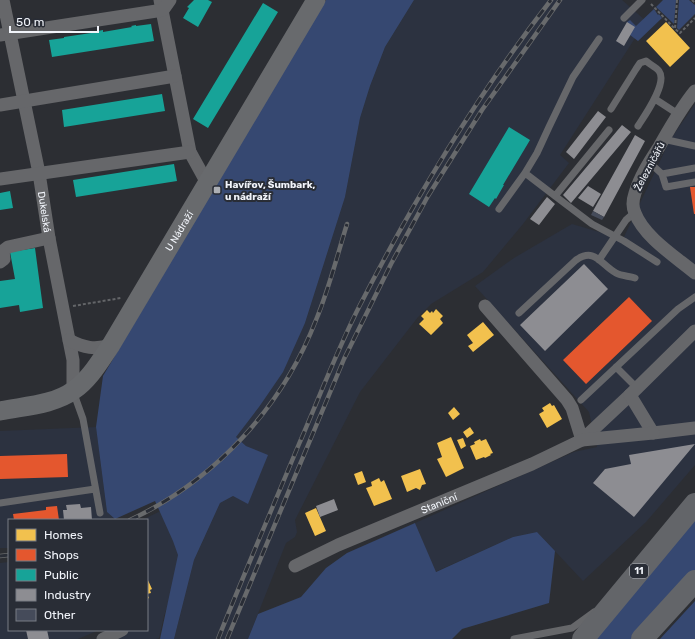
<svg xmlns="http://www.w3.org/2000/svg" width="695" height="639" font-family="Rubik,sans-serif">
<style>
.built{fill:#2c3240}
.green{fill:#364871}
.homes{fill:#f2c14e}
.shops{fill:#e4572e}
.public{fill:#17a398}
.industry{fill:#8d8d92}
.building{fill:#454b5a}
.lines{fill:none;stroke-linecap:round;stroke-linejoin:round}
.path{stroke:#636568;stroke-width:2;stroke-dasharray:3 2;stroke-linecap:butt}
.lane{stroke:#66676a;stroke-width:7}
.street{stroke:#66676a;stroke-width:13}
.secondary{stroke:#686a6d;stroke-width:19}
.highway{stroke:#636569;stroke-width:22}
.rail-casing{stroke:#686a6c;stroke-width:4.5}
.rail{stroke:#292d36;stroke-width:3;stroke-dasharray:9;stroke-linecap:butt}
.poi-dot{fill:#acafb4;stroke:#292d36;stroke-width:1.5}
.labels{text-anchor:middle;stroke-width:4;stroke-linejoin:round;paint-order:stroke}
.shield{fill:#292d36;stroke:#b5b8bf;stroke-width:1}
.shield-label{font-size:9px;font-weight:bold;fill:#f1f4fa}
.street-label{font-size:10px;fill:#f1f4fa;stroke:#292d36}
.poi-label{font-size:10px;font-weight:bold;fill:#f1f4fa;stroke:#292d36;text-anchor:start}
</style>
<rect width="100%" height="100%" fill="#2c2e33"/>
<path class="built" d="M414,0H622L646,21L560,155L569,163L523,224L483,272L431,304L418,317L360,392L295,520L297,532L295,537L286,543L248,639H174L194,560L220,503L233,496L248,503L267,456L246,446L235,437L259,407L305,323L345,197L360,118L370,86L385,47Z
M695,104V465L646,522L583,581L537,532L513,537L435,572L415,523L574,452L597,447L589,412L475,286L514,258L572,224L623,239L670,140Z
M96,427L107,512L115,519L9,520V548H0V431Z
M167,508L186,548L164,616L159,638L156,639H109L125,630H147V520H142Z
M9,562V630H99L78,639H0V563Z"/>
<path class="green" d="M326,0H414L385,47L370,86L360,118L345,197L305,323L283,372L259,407L236,437L246,446L268,455L248,504L233,496L220,503L194,560L174,639H160L178,555L173,541L155,501L115,519L107,512L96,427L103,376Z
M663,0H676L674,24L656,7Z
M679,0H689L695,5V14L679,30L677,28Z
M654,9L658,15L659,14L662,18L638,41L630,35L627,22L630,20L636,26Z
M695,514V571L633,639H591Z
M415,523L436,572L513,537L537,532L555,551L549,603L462,629L452,639H248L258,614L301,597L326,568L347,553Z
M695,601V639H660Z"/>
<path class="homes" d="M666,22L690,48L670,67L646,41Z
M436,309L443,316L440,319L443,323L431,335L419,324L424,319L421,316L427,310L430,313L432,311L433,313Z
M483,322L494,335L473,352L468,346L473,343L467,335Z
M550,403L552,406L554,405L562,419L547,428L539,414L544,411L542,408Z
M454,407L460,414L453,420L448,413Z
M470,427L474,433L467,438L463,432Z
M451,437L464,468L446,477L437,459L442,457L437,443Z
M463,438L466,446L461,449L457,440Z
M480,439L481,441L486,439L493,453L490,454L491,455L485,458L484,457L476,460L470,446L475,444L474,442Z
M420,469L426,484L422,485L420,490L416,488L407,492L401,476Z
M362,471L366,482L358,485L354,474Z
M379,478L381,482L384,480L392,499L374,506L366,488L372,486L371,482Z
M316,508L326,531L315,536L305,513Z
M147,578L152,589L150,590L151,593L147,594L149,598L147,599Z"/>
<path class="shops" d="M690,187H695V214H694Z
M629,297L652,321L586,384L563,360Z
M67,454L68,477L0,479V456Z
M57,506L59,520H14L13,514L46,510V507Z"/>
<path class="public" d="M194,0H208L212,2L198,27L183,18L189,8L187,7Z
M263,3L278,12L208,128L193,119Z
M151,24L154,41L52,57L49,40L64,38V37L98,32V31L103,30V32L132,27L131,26L136,25V26Z
M162,94L165,111L64,127L62,110Z
M509,127L530,140L503,185H504L496,199L495,198L489,207L469,194Z
M174,164L177,181L76,197L73,180Z
M10,191L13,208L0,210V193Z
M35,248L43,308L20,312L19,305L0,308V281L15,279L10,252Z"/>
<path class="industry" d="M627,22L635,27L624,46L616,41Z
M598,111L606,117L574,159L566,152Z
M622,125L631,132L571,203L563,195Z
M635,135L645,141L604,217L593,211Z
M588,186L601,194L593,207L578,198Z
M547,197L555,204L539,225L530,219Z
M584,264L608,289L545,351L520,325Z
M695,444L634,517L593,483L605,469L631,464L629,455Z
M334,499L338,510L320,517L316,506Z
M80,504L81,508L91,507L92,520H64L63,510H67L66,505Z
M26,630H47L49,639H28Z"/>
<path class="building" d="M593,211L604,217L602,220L591,215Z"/>
<g class="lines">
<path class="path" d="M677,0L675,29L680,33L695,18
M692,0L695,3
M651,4L675,29
M73,306L121,298"/>
<path class="lane" d="M624,18L642,0
M655,99L678,114
M611,109L636,69L640,63L646,61C649,64 656,67 659,71C668,83 645,115 638,126
M609,130L555,196L592,224L624,241L657,262
M663,139L695,146
M650,163L662,174L666,187L695,182
M525,173L555,196
M662,174L695,168
M499,209L525,173L537,153L549,127L573,77L599,39
M599,260L626,220L634,213
M519,313L576,260C595,247 600,264 616,273C621,276 629,276 635,278
M616,367L637,388
M73,391L83,419L100,513
M581,400L678,309L695,297
M0,503L95,489
M514,639L572,628L594,612"/>
<g class="street">
<path id="s1" d="M3,0L39,173L49,238L69,340L73,360V391"/>
<path d="M160,0L190,152L207,183"/>
<path d="M0,35L163,10L170,0"/>
<path d="M695,91C681,108 670,128 659,147C650,161 640,176 635,193C633,199 632,207 635,213C644,237 676,257 695,273"/>
<path d="M0,105L175,76"/>
<path d="M0,179L190,152"/>
<path d="M0,262L4,259L3,251L8,247L49,238"/>
<path d="M485,306L567,400L572,408L582,440L630,395"/>
<path d="M695,331L630,395L653,433L695,428"/>
<path d="M69,340C84,348 95,350 111,345"/>
<path id="s2" d="M295,566L338,545L532,464L582,440L653,433"/>
<path d="M103,639L122,630"/>
</g>
<path class="secondary" id="s3" d="M0,411C24,406 54,405 74,390C90,379 100,361 111,345L316,0"/>
<path class="highway" d="M583,639L695,504
M642,639L695,581"/>
<g class="rail-casing">
<path id="rail" d="M130,520C215,480 282,408 316,320C329,289 337,256 347,224
M0,556L9,555
M218,639C244,574 272,509 299,444C319,398 337,350 360,305C415,198 477,95 551,0
M227,639L344,359L391,264L428,196L482,110L560,0"/>
</g>
<use href="#rail" class="rail"/>
</g>
<rect class="poi-dot" x="213" y="186" width="8" height="8" rx="2"/>
<g class="labels">
<rect class="shield" x="630" y="564" width="18" height="14" rx="3"/>
<g class="shield-label">
<text x="639" y="574">11</text>
</g>
<g class="street-label">
<text transform="translate(649 166) rotate(-62)" y="4">Železničářů</text>
<text dy="4" stroke="none"><textPath href="#s1" startOffset="216">Dukelská</textPath></text>
<text dy="4" stroke="none"><textPath href="#s3" startOffset="269">U Nádraží</textPath></text>
<text dy="4" stroke="none"><textPath href="#s2" startOffset="157">Staniční</textPath></text>
</g>
<g class="poi-label">
<text x="225" y="188">Havířov, Šumbark,<tspan x="225" dy="12">u nádraží</tspan></text>
</g>
</g>
<rect x="8" y="519" width="140" height="112" fill="#292d36" stroke="#797d84"/>
<rect x="16" y="529" width="20" height="12" fill="#f2c14e" stroke="#797d84"/>
<text x="44" y="539" font-size="12" fill="#f1f4fa">Homes</text>
<rect x="16" y="549" width="20" height="12" fill="#e4572e" stroke="#797d84"/>
<text x="44" y="559" font-size="12" fill="#f1f4fa">Shops</text>
<rect x="16" y="569" width="20" height="12" fill="#17a398" stroke="#797d84"/>
<text x="44" y="579" font-size="12" fill="#f1f4fa">Public</text>
<rect x="16" y="589" width="20" height="12" fill="#8d8d92" stroke="#797d84"/>
<text x="44" y="599" font-size="12" fill="#f1f4fa">Industry</text>
<rect x="16" y="609" width="20" height="12" fill="#454b5a" stroke="#797d84"/>
<text x="44" y="619" font-size="12" fill="#f1f4fa">Other</text>
<path d="M10 26v6h88v-6" fill="none" stroke="#f1f4fa" stroke-width="2"/>
<text x="16" y="26" font-size="12" fill="#f1f4fa" stroke="#292d36" stroke-width="3" paint-order="stroke">50 m</text>
</svg>
